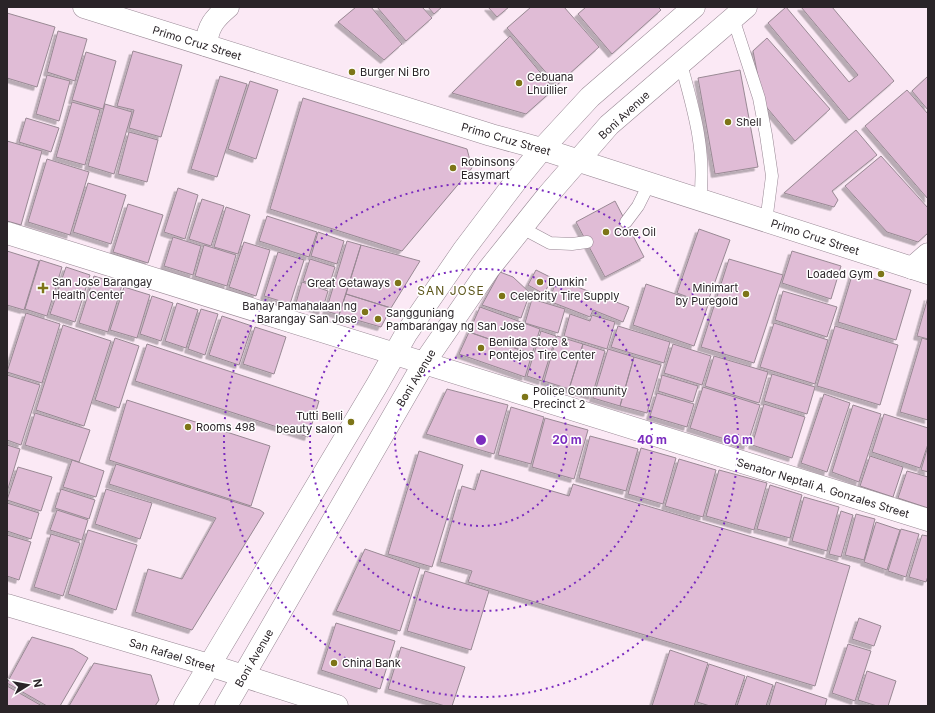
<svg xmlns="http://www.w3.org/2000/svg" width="935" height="713" font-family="Inter,sans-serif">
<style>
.building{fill:#e0bcd6;stroke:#998994;filter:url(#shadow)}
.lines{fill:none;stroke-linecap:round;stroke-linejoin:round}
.service-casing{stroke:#998995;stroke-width:13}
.minor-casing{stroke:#998995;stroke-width:23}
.tertiary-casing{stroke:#998995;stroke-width:23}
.secondary-casing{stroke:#998995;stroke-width:23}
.service{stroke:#fff;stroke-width:12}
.minor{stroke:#fff;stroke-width:22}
.tertiary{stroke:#fff;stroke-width:22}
.secondary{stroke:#fff;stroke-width:22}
.ring{fill:none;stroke:#7b2cbf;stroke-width:2;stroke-dasharray:2 4}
.poi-dot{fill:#7d7518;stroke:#fff;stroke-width:1.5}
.labels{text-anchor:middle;stroke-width:3;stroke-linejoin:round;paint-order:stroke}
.street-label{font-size:11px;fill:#2a2428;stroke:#fff}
.poi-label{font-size:11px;fill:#2a2428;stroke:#fff;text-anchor:start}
.neighbourhood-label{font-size:12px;letter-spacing:1px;fill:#5b5519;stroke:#fff}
.centre{fill:#7b2cbf;stroke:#fff;stroke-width:2}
.ring-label{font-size:12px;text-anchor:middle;font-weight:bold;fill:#7b2cbf;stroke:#fff;stroke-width:3;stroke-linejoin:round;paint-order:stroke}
</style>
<defs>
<filter id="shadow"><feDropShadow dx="-3.5" dy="3.5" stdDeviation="0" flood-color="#0004"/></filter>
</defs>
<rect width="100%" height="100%" fill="#fbe9f5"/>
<path class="building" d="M356,7H371L402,44L384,60L338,22Z
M377,7H422L432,18L406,41Z
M428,7H442L434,14Z
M488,7H509L497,17Z
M531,7H564L599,47L557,85L507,28Z
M586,7H658L661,10L612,54L578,14Z
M786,7L849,82L858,75L801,7H832L894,81L849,120L768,23Z
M7,13L55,27L37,87L7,78Z
M58,31L87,39L75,81L47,72Z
M510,36L554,89L526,114L452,93Z
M767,38L830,109L795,141L763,103L753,51Z
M133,51L182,65L161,137L129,128L134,110L117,106Z
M86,52L116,61L103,109L72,100Z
M740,70L758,167L715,174L698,78Z
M47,75L70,81L59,121L36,114Z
M220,76L247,84L217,177L191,169Z
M928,76V110L912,91Z
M250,81L278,90L256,159L228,149Z
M907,90L928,114V199L865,126Z
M303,98L467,149L472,168L402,251L270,209Z
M72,102L100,110L85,165L56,157Z
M105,104L132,112L114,174L88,166Z
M26,118L59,128L51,152L19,142Z
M856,130L877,155L832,191L838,200L834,207L784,193Z
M129,132L158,140L147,182L118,174Z
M7,141L42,151L21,225L7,221Z
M881,156L928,208V233L918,242L887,232L845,186Z
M47,159L89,172L70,235L28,222Z
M88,183L126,195L111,244L73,232Z
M178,188L198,195L185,239L164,232Z
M202,199L224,206L211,246L189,239Z
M615,201L644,257L605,277L576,222Z
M128,204L163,215L148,263L113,252Z
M226,207L250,215L238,254L214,247Z
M267,216L317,232L309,257L259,241Z
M699,229L730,240L707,304L677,293Z
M318,232L344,241L337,264L311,256Z
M173,237L201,246L193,275L164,266Z
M347,241L361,245L339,315L326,311Z
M244,242L270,250L256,296L229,287Z
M204,245L236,255L227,286L195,276Z
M361,245L420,261L391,308L346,294Z
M7,251L39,261L24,310L7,305Z
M792,251L841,266L831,299L782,283Z
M278,252L304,260L290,304L264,296Z
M310,259L335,267L328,289L303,281Z
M729,259L783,275L754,363L701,347Z
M40,260L62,267L47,316L25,309Z
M66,267L90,275L75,322L50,314Z
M536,270L552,278L544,294L528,285Z
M500,272L513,277L530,293L521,318L482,305Z
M853,272L911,290L896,340L838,322Z
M94,276L122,285L108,332L79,323Z
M557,279L629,307L623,322L593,310L590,317L549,301Z
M302,282L328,291L322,311L296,303Z
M646,284L708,305L694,346L633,325Z
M124,287L150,295L137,338L110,330Z
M783,291L837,307L827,337L775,320Z
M346,294L391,308L381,327L339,315Z
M152,296L173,303L161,341L140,334Z
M928,297V339L917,336Z
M532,299L565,309L558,333L525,323Z
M177,303L198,310L186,348L165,341Z
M480,307L540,329L532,354L469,332Z
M201,309L218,314L205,355L188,349Z
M26,313L60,324L42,383L7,372Z
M570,314L590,321L592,315L615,322L607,349L564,336Z
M222,316L252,326L239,365L209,355Z
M774,323L828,340L815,384L760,367Z
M63,325L111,341L84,426L36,410Z
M618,326L670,342L664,363L611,347Z
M835,326L898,345L880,405L817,386Z
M255,327L286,337L274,374L243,364Z
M541,331L556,336L542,381L527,376Z
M469,332L532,354L525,377L459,354Z
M557,336L583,344L569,389L544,381Z
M115,338L139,346L119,408L95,400Z
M922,338L928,340V420L900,412Z
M147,344L319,401L308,437L135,381Z
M583,344L605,351L592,396L569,389Z
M673,344L711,356L702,385L664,373Z
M608,349L634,357L620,406L593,398Z
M714,356L768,372L759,403L705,386Z
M634,357L661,365L647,413L620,406Z
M772,374L815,387L807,414L764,401Z
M7,375L40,385L21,445L7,440Z
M662,375L698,386L693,402L658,391Z
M703,387L760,405L747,446L690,428Z
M447,389L508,405L494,454L426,434Z
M657,393L694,404L687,427L650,416Z
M824,394L850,403L827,472L801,463Z
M127,400L270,446L251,506L109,460Z
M764,404L805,417L792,458L752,445Z
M853,405L881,414L859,482L832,472Z
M511,407L544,417L531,464L498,455Z
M35,413L90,430L79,462L25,445Z
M884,414L928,428V444L920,468L872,452Z
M545,418L588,430L574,479L532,467Z
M590,436L638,449L626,491L579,478Z
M7,445L20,449L7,492Z
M928,446V472L921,470Z
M641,448L676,458L663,504L628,494Z
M419,451L463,465L432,567L388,554Z
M870,456L903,467L893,497L860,486Z
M679,459L716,470L703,517L665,506Z
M72,460L104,471L96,497L63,487Z
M116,464L260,510L264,513L192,630L135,612L148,569L182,579L216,518L109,484Z
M18,467L52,477L41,511L7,500Z
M481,470L569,496L573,484L850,566L815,686L468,582L472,571L440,562L462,486L475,490Z
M719,470L767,483L754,530L706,516Z
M907,471L928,477V508L898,498Z
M770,485L802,495L790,538L757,529Z
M61,489L95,500L89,519L55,508Z
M106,489L152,503L140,539L95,524Z
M804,497L839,507L827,551L792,541Z
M7,503L39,513L31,539L7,531Z
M57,510L88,520L82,540L50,530Z
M841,511L853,515L841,557L829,554Z
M856,514L875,519L864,560L845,555Z
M876,522L900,530L887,570L864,562Z
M901,529L919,534L906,577L888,571Z
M88,530L137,545L116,610L68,594Z
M51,534L80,543L63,596L34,587Z
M7,535L31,542L19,580L7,576Z
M922,535L928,536V576L926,582L909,577Z
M365,549L420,568L400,631L336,611Z
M425,571L489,591L471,650L407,631Z
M859,618L881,626L874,646L852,639Z
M336,623L395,641L380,689L321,670Z
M32,637L73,649L88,658L60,706H47L7,683Z
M848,644L871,651L855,701L832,693Z
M401,647L465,667L452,706H445L388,689Z
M670,650L708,663L694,706H652Z
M94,663L151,675L159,700L155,706H69Z
M709,664L745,676L735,706H710L697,702Z
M867,671L896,681L888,706H877L858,700Z
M747,676L773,685L766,706H737Z
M776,682L827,699L825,706H769Z
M7,686L42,706H7Z"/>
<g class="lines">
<g class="service-casing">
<path id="service" d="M733,18L759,98L766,135L772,176L766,222
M681,64C694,111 706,151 700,200
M626,222L638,206L649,184
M522,228L550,243L572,244L587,242"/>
</g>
<g class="minor-casing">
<path id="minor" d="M206,45C208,26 214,19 228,7
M7,233L928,520
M912,268L928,254
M7,605L209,665"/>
</g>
<g class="tertiary-casing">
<path id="tertiary" d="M84,7L491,135L542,149L928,273
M209,665L337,706"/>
</g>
<g class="secondary-casing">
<path id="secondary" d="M185,706L377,385L406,334L463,251L516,181L542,149L590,97L694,7
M226,706L424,363L488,270L548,195L609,125L746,7"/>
</g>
<use href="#service" class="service"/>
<use href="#minor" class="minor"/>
<use href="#tertiary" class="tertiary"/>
<use href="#secondary" class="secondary"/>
</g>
<g class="ring">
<circle cx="481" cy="440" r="86"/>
<circle cx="481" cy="440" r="171"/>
<circle cx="481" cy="440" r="257"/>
</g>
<g class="poi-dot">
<circle cx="352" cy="72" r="4"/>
<circle cx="519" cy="83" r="4"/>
<circle cx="728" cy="122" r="4"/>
<circle cx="453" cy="168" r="4"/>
<circle cx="606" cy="232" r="4"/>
<circle cx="881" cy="274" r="4"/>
<circle cx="540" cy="282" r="4"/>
<circle cx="398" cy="283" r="4"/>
<path d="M41 282h4v4h4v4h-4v4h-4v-4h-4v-4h4z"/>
<circle cx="746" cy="294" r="4"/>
<circle cx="502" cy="296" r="4"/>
<circle cx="365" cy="312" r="4"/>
<circle cx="378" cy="319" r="4"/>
<circle cx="481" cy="348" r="4"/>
<circle cx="525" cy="397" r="4"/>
<circle cx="351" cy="422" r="4"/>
<circle cx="188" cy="427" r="4"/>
<circle cx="334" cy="663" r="4"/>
</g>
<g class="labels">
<g class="street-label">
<text transform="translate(197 43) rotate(17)" y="4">Primo Cruz Street</text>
<text transform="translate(624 115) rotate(-43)" y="4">Boni Avenue</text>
<text transform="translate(506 139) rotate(16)" y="4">Primo Cruz Street</text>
<text transform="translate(815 237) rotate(18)" y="4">Primo Cruz Street</text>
<text transform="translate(416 378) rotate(-59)" y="4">Boni Avenue</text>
<text transform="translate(823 488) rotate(17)" y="4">Senator Neptali A. Gonzales Street</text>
<text transform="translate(172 655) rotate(17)" y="4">San Rafael Street</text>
<text transform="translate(254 658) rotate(-60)" y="4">Boni Avenue</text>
</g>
<g class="poi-label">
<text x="360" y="76">Burger Ni Bro</text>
<text x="527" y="81">Cebuana<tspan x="527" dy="13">Lhuillier</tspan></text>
<text x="736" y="126">Shell</text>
<text x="461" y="166">Robinsons<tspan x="461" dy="13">Easymart</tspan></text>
<text x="614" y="236">Core Oil</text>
<text x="873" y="278" text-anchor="end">Loaded Gym</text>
<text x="52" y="286">San Jose Barangay<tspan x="52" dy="13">Health Center</tspan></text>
<text x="548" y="286">Dunkin'</text>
<text x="390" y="287" text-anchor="end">Great Getaways</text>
<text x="738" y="292" text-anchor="end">Minimart<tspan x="738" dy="13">by Puregold</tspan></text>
<text x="510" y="300">Celebrity Tire Supply</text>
<text x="357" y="310" text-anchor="end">Bahay Pamahalaan ng<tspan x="357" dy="13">Barangay San Jose</tspan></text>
<text x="386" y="317">Sangguniang<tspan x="386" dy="13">Pambarangay ng San Jose</tspan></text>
<text x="489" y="346">Benilda Store &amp;<tspan x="489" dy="13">Pontejos Tire Center</tspan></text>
<text x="533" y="395">Police Community<tspan x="533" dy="13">Precinct 2</tspan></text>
<text x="343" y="420" text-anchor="end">Tutti Belli<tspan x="343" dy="13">beauty salon</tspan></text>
<text x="196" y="431">Rooms 498</text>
<text x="342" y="667">China Bank</text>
</g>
<g class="neighbourhood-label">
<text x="451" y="295">SAN JOSE</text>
</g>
</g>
<circle cx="481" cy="440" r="6" class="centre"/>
<g class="ring-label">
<text x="567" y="444">20 m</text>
<text x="652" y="444">40 m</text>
<text x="738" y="444">60 m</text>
</g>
<rect width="935" height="713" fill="none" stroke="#2a2428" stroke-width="16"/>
<g transform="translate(28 685) rotate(79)" stroke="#ffffff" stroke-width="3" paint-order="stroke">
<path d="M0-3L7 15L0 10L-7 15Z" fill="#2a2428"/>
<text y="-6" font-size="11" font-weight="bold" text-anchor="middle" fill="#2a2428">N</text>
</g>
</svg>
